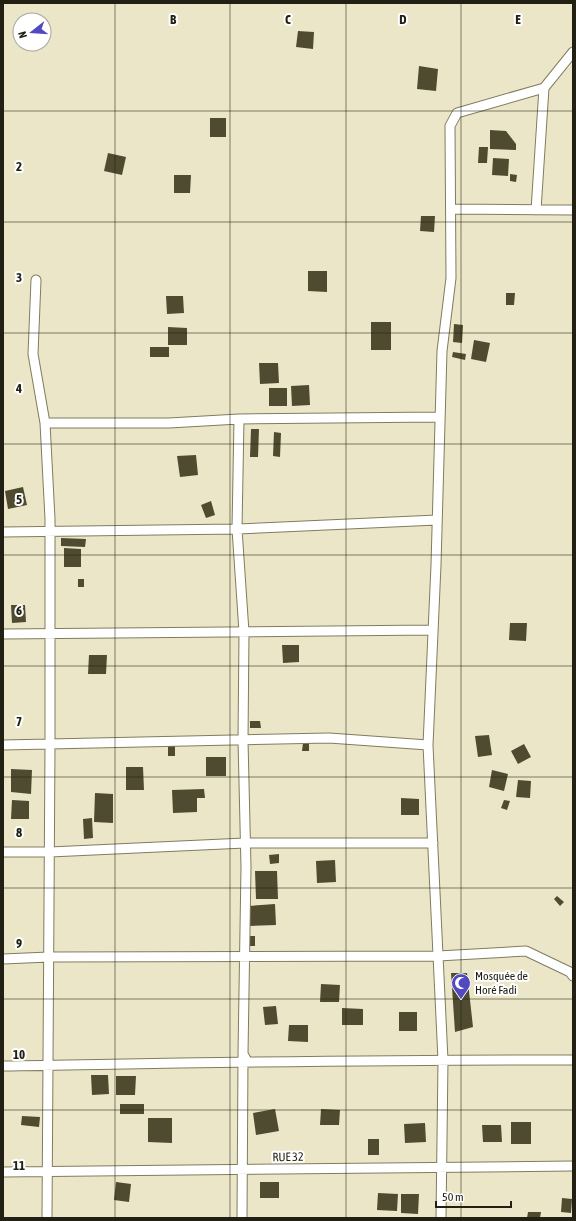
<svg xmlns="http://www.w3.org/2000/svg" width="576" height="1221" font-family="'Asap Condensed',sans-serif">
<style>
.building{fill:#4f4b30}
.lines{fill:none;stroke-linecap:round;stroke-linejoin:round}
.minor-casing{stroke:#807c5f;stroke-width:11}
.minor{stroke:#fff;stroke-width:9}
.grid{fill:none;stroke:#222014;stroke-width:1;stroke-opacity:0.55}
.labels{text-anchor:middle;stroke-width:4;stroke-linejoin:round;paint-order:stroke}
.poi-label{font-size:12px;fill:#222014;stroke:#fff;text-anchor:start}
.street-label{font-size:12px;fill:#222014;stroke:#fff}
.grid-label{font-size:13px;text-anchor:middle;font-weight:bold;fill:#222014;stroke:#fff;stroke-width:4;stroke-linejoin:round;paint-order:stroke}
</style>
<rect width="100%" height="100%" fill="#ebe6c7"/>
<path class="building" d="M298,31L314,32L313,49L296,47Z
M419,66L438,69L436,91L417,89Z
M210,118H226V137H210Z
M490,130L506,131L516,144V150L490,149Z
M479,147H488L487,163H478Z
M108,153L126,157L122,175L104,171Z
M493,158L509,159L508,176L492,175Z
M510,174L517,175L516,182L510,181Z
M174,175H191L190,193H174Z
M421,216H435L434,232L420,231Z
M308,271H327V292L308,291Z
M506,293H515L514,305H506Z
M166,296H183L184,313L167,314Z
M371,322H391V350H371Z
M454,324L463,325L462,343L453,342Z
M168,327L187,328V345H168Z
M474,340L490,343L486,362L471,359Z
M150,347H169V357H150Z
M453,352L466,354L465,360L452,357Z
M259,363H278L279,383L260,384Z
M309,385L310,405L292,406L291,386Z
M269,388H287V406H269Z
M251,429H259L258,457H250Z
M274,432L281,433L280,457L273,456Z
M196,455L198,475L180,477L177,456Z
M23,487L27,505L8,509L5,491Z
M211,501L215,515L206,518L201,505Z
M61,538L86,539L85,547L61,546Z
M64,548L81,549V567H64Z
M78,579H84V587H78Z
M11,605H25L26,622L12,623Z
M510,623H527L526,641L509,640Z
M282,645H299V662L283,663Z
M89,655H107L106,674H88Z
M250,721H260L261,728H250Z
M489,735L492,755L478,757L475,736Z
M303,743H309V751H302Z
M524,744L531,757L518,764L511,751Z
M168,746H175V756H168Z
M206,757H226V776H206Z
M126,767H143L144,790H126Z
M11,769L32,770L31,794L11,792Z
M492,770L508,774L504,791L489,787Z
M518,780L531,781L530,798L516,797Z
M204,789L205,798H197V812L173,813L172,790Z
M95,793L113,794V823L94,822Z
M401,798L419,799V815H401Z
M12,800L29,801V819H11Z
M504,800L510,801L507,810L501,808Z
M92,818L93,838L84,839L83,819Z
M279,854V863L270,864L269,855Z
M335,860L336,882L317,883L316,861Z
M255,871H277L278,899H256Z
M557,896L564,902L560,906L554,899Z
M275,904L276,925L249,926L248,906Z
M248,936H255V946H248Z
M451,973H467L473,1027L455,1032Z
M321,984L340,985L339,1002H320Z
M276,1006L278,1024L265,1025L263,1007Z
M342,1008L363,1009V1025H342Z
M399,1012H417V1031H399Z
M289,1025H308V1042L288,1041Z
M91,1075H108L109,1094L92,1095Z
M116,1076H136L135,1095H116Z
M120,1104H144V1114H120Z
M275,1109L279,1131L256,1135L253,1113Z
M321,1109L340,1110L339,1125H320Z
M22,1116L40,1117L39,1127L21,1125Z
M148,1118H172V1143L148,1142Z
M511,1122H531V1144H511Z
M425,1123L426,1142L405,1143L404,1124Z
M482,1125H501L502,1142H483Z
M368,1139H379V1155H368Z
M116,1182L131,1184L129,1202L114,1200Z
M260,1182H279V1198H260Z
M378,1193L398,1194L397,1211L377,1210Z
M401,1194H419L418,1214L401,1213Z
M562,1198L572,1199L571,1213L561,1212Z
M528,1212H541L540,1218H527Z"/>
<g class="lines">
<g class="minor-casing">
<path id="minor" d="M451,209L573,210
M536,210L544,88
M36,280L33,354L45,423L50,519V745L47,1218
M239,419L439,417
M45,423H169L239,419L237,529L244,632L243,740L246,867L243,1054L247,1061
M3,532L237,529L437,520
M3,634L432,630
M3,745L329,738L428,745
M3,852H50L245,843H433
M3,959L49,957L438,956L526,951L570,972L573,976
M3,1066C193,1063 383,1059 573,1060
M3,1172L573,1166
M242,1218L243,1057
M441,1218L443,1060L428,745L436,565L442,351L451,278L450,126L457,113L544,88L573,52"/>
</g>
<use href="#minor" class="minor"/>
</g>
<path class="grid" d="M115,3V1218M230,3V1218M346,3V1218M461,3V1218M3,111H573M3,222H573M3,333H573M3,444H573M3,555H573M3,666H573M3,777H573M3,888H573M3,999H573M3,1110H573"/>
<defs>
<g id="mosque-pin" transform="scale(1)"><path d="M0 17L-7.5 6A9.5 9.5 0 1 1 7.5 6Z" fill="#5249c0" stroke="#fff"/><path d="M3.5-4.9A6 6 0 1 0 3.5 4.9A5 5 0 1 1 3.5-4.9Z" fill="#fff"/></g>
</defs>
<g fill-rule="evenodd">
<use href="#mosque-pin" x="461" y="983"/>
</g>
<g class="labels">
<g class="poi-label">
<text x="475" y="980">Mosquée de<tspan x="475" dy="14">Horé Fadi</tspan></text>
</g>
<g class="street-label">
<text transform="translate(288 1157) rotate(-1)" y="4">RUE 32</text>
</g>
</g>
<g class="grid-label">
<text x="173" y="24">B</text>
<text x="288" y="24">C</text>
<text x="403" y="24">D</text>
<text x="518" y="24">E</text>
<text x="19" y="171">2</text>
<text x="19" y="282">3</text>
<text x="19" y="393">4</text>
<text x="19" y="504">5</text>
<text x="19" y="615">6</text>
<text x="19" y="726">7</text>
<text x="19" y="837">8</text>
<text x="19" y="948">9</text>
<text x="19" y="1059">10</text>
<text x="19" y="1170">11</text>
</g>
<rect width="576" height="1221" fill="none" stroke="#222014" stroke-width="8"/>
<g transform="translate(32 32) rotate(253)"><circle r="19" fill="#ffffff" stroke="#a7a6a1"/>
<path d="M0-3L7 15L0 10L-7 15Z" fill="#5249c0"/>
<text y="-6" font-size="11" font-weight="bold" text-anchor="middle" fill="#222014">N</text>
</g>
<path d="M436 1201v6h75v-6" fill="none" stroke="#222014" stroke-width="2"/>
<text x="442" y="1201" font-size="12" fill="#222014" stroke="#ffffff" stroke-width="3" paint-order="stroke">50 m</text>
</svg>
